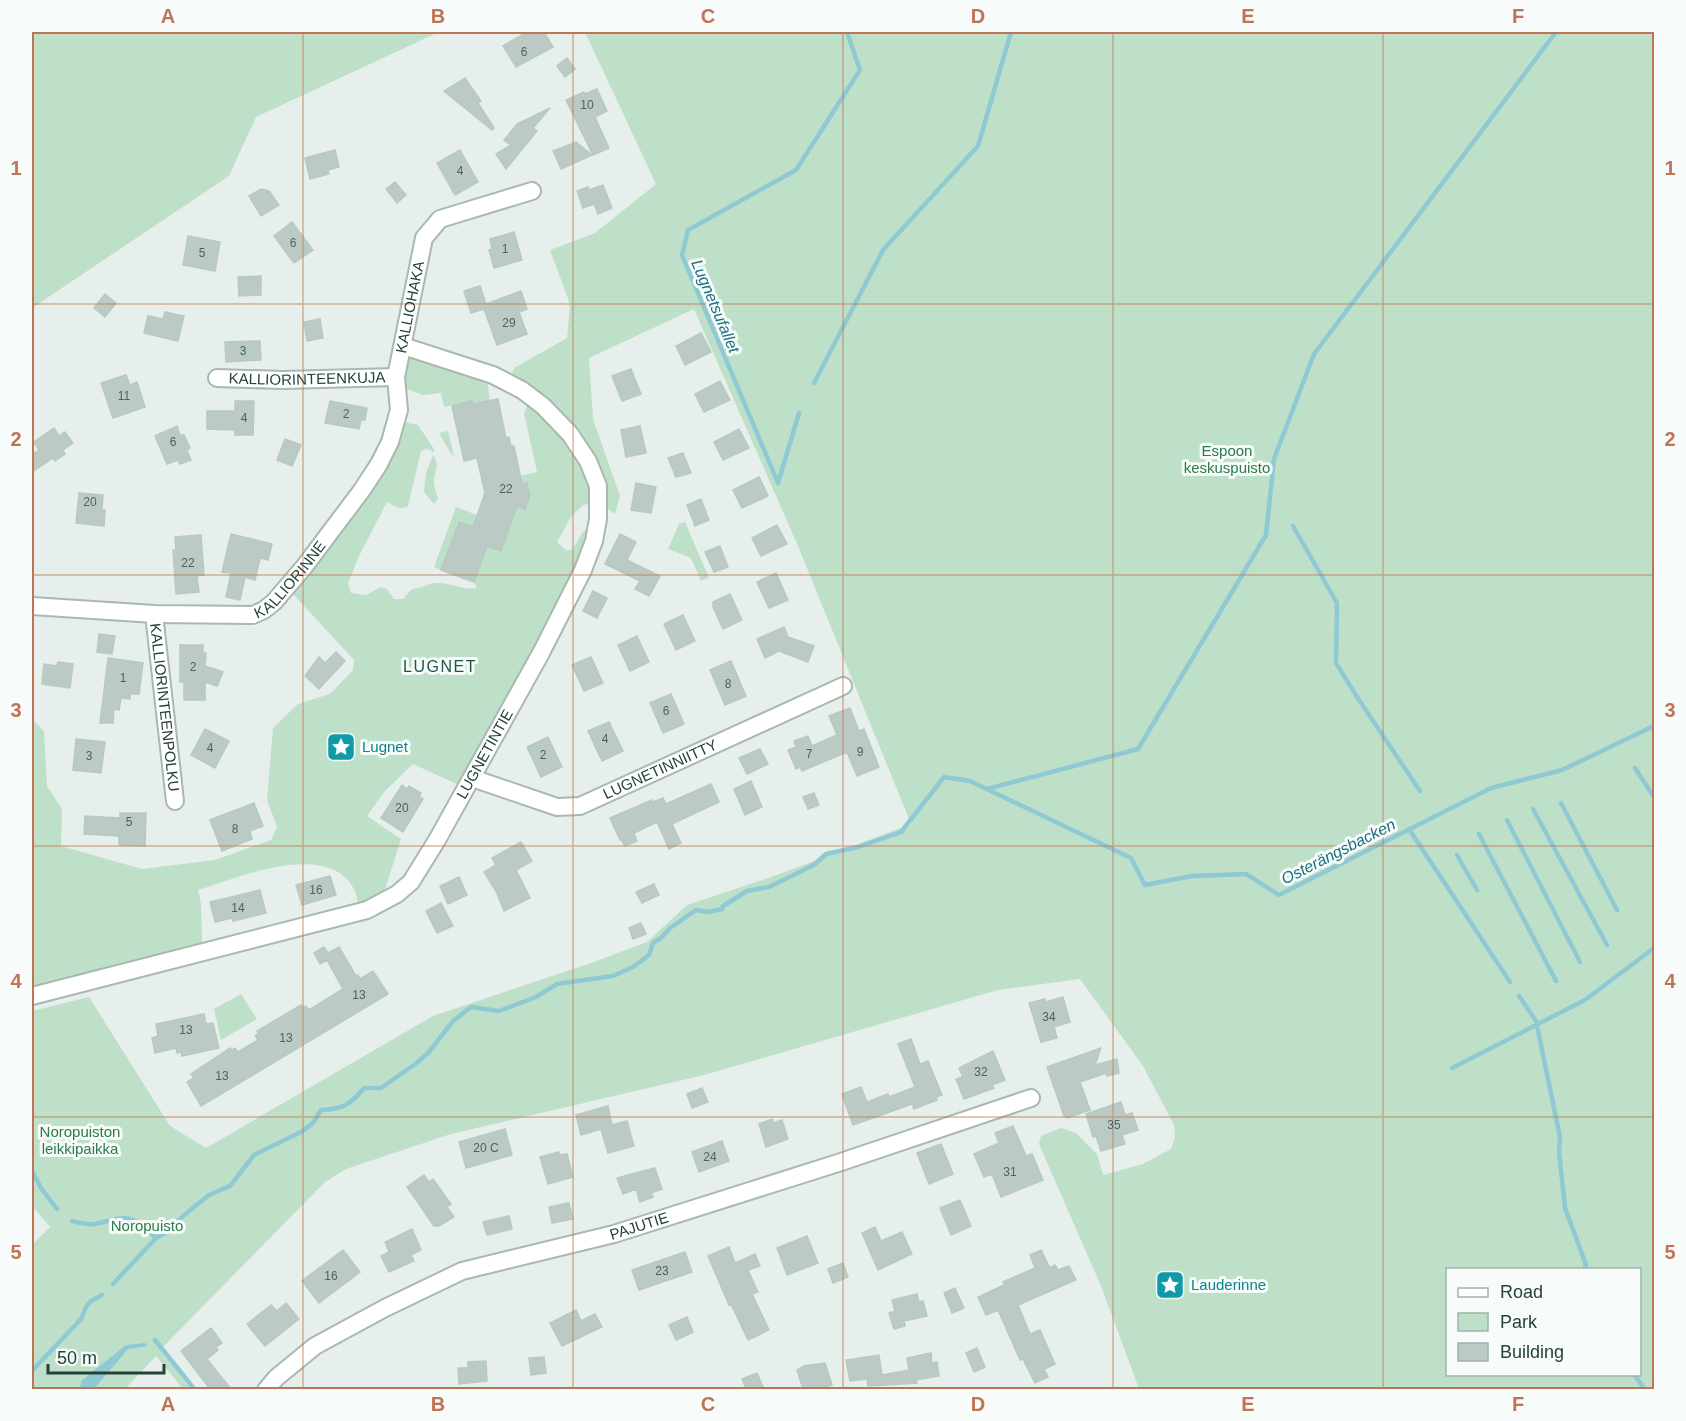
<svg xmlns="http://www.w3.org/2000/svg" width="1686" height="1421" font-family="Arial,sans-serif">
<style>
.green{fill:#bfe0c8;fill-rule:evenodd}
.water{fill:#8ec9d4}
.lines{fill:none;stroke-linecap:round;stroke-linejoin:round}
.stream{stroke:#8ec9d4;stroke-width:4.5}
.building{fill:#bbcac4;stroke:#b8c9c2;stroke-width:1.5}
.minor-casing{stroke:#a8b8b2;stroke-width:20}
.minor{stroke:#fff;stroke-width:16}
.grid{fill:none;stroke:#c07456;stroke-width:1.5;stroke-opacity:0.55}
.labels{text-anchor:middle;stroke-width:6;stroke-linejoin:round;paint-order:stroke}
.number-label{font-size:12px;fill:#4a645c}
.street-label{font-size:15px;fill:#24423a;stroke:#f7fbf9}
.park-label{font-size:15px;fill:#2d7a4b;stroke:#f7fbf9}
.culture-label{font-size:15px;fill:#0d838f;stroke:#f7fbf9;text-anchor:start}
.water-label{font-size:16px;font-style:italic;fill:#1c6f80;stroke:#f7fbf9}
.neighbourhood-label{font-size:16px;letter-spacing:1.5px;fill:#1f5548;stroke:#f7fbf9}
.neatline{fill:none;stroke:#c07456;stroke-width:2}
.grid-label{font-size:20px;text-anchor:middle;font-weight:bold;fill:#c07456}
</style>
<rect width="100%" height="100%" fill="#e6efeb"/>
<path class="green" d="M32,32H439L256,117L229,176L32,308Z
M585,32H1654V1389H1139L1101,1286L1039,1144L1041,1136L1061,1128L1076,1133L1097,1154L1103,1175L1143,1164L1171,1149L1175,1137L1174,1125L1143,1066L1080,979L998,990L704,1075L451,1134L346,1169L325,1182L160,1350L191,1389H183L156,1356L125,1389H32V1245L50,1227L32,1206V1011L89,997L170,1126L206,1148L433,1016L594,962L647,942L687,905L774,876L911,824L798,546L694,309L589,358L593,419L620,496L615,514L608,509L597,465L583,437L549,402L510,378L514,368L567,338L570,304L550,250L595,233L656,184ZM1448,1270H1640V1374H1448Z
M412,355L487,378L490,401L473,404L472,402L444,407L441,393L423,395L404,388C403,375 400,363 412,355Z
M529,402L547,415L585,468L594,503L583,505L571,517L557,542L566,550H571C579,543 578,533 589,528L582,561L461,786L413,764L384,792L367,816L401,839L383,896L359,909C358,904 357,896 355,891C330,838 237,878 198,890L201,904L202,945L32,990V719L44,731L47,786L62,809L61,846L142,869L215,860L271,840L277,827L267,800L273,728L298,704L330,694L353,670L354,660L291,592L403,422L418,425L434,449V453L431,450L426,449L421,451L408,506C399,511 396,506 387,502L359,556L348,583L351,593L366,595L381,587L387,589L394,599H403L412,589C421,589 428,583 437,583C450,582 464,591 477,588L474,582L487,546L501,551L517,506L525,509L520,476L537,472L524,413Z
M448,431L454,456L451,454L439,433Z
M433,455C441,465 433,473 434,484C435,489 437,495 438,499L434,504L424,492L426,473Z
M456,507L477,515L473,527L459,522L441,570L434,567Z
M685,522L709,578L701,581L691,558L668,549L679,524Z
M241,994L257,1019L221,1040L214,1009Z"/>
<path class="water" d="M145,1343L148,1346L128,1349L94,1389H80L81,1381L126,1345Z"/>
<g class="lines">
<path class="stream" d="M814,383L883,250L978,146L1011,32
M799,413L778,483L682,255L688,230L796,170L860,70L847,32
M1293,526L1337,603L1336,663L1359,700L1420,791
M1635,768L1654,797
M987,789L1138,749L1266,535L1274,459L1314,354L1556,32
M1561,803L1617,910
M1533,809L1607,945
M1507,820L1580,962
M1409,829L1510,982
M1479,834L1556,981
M1457,855L1477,890
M1519,996L1536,1021L1560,1137L1559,1152L1565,1208L1586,1265L1583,1270
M1452,1068L1585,1000L1654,948
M32,1171L41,1188L57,1209
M72,1221C80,1223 87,1225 95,1224C107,1222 122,1215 133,1220C142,1224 149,1231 156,1238
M113,1284L156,1238L169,1231L183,1216L209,1195L230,1186L254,1155L301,1132L313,1123L321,1110C343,1109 350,1105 364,1088H381L418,1062L429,1052L453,1021L471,1007L499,1011L536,997L557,984L613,976L633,967L649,955L653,943L661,938L670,928L696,910L708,912L722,909L723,906L747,891L769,887L814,865L826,854L858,847L901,832L944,777L970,781L1131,858L1145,885L1192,876L1246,874L1279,895L1491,788L1562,770L1654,726
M155,1340L195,1390
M32,1371L81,1319L86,1307L91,1301L102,1295
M1634,1374L1645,1390"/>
</g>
<path class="building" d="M527,32H544L553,47L516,67L503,46Z
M567,58L575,69L565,77L557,66Z
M465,78L481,101L478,103L494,128L492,130L444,91Z
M597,89L607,111L595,117L609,148L593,155L566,100L584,92L585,94Z
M550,108L533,128L537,131L506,169L496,154L511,145L504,140L517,124Z
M576,142L592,155L561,169L553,151Z
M335,150L339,167L328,170L329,174L310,179L305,158Z
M460,150L478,182L455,195L437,163Z
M395,182L406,195L397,203L386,189Z
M603,185L612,208L598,214L594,204L583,208L577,191L588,187L589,190Z
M261,189L269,191L279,205L261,216L249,196Z
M292,222L313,250L294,263L274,236Z
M514,232L522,260L494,268L489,250L492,249L490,239Z
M188,236L220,242L215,271L183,265Z
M261,276V295L239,296L238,277Z
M480,286L486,304L521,291L527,309L519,312L527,334L497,345L484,309L471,313L464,291Z
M105,294L116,303L105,317L94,308Z
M165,312L184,316L178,341L144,333L148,316L163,319Z
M320,319L323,338L307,341L304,322Z
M701,333L711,352L685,365L676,346Z
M260,341L261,360L226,362L225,342Z
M631,369L641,394L622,401L612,376Z
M126,375L130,385L137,382L145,407L113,418L101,383Z
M720,381L730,400L704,412L695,394Z
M498,399L506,438L509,437L511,446H514L522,484L527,483L530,496L525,509L517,506L501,551L487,546L474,582L441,570L459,522L473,527L485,493L477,458L464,461L452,406L472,401L473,404Z
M235,401H254L253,435H235V430L207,429V411H235Z
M330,401L367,408L365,420H361L359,429L325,423Z
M177,426L180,435H184L190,448L187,450L191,460L180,464L178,460L167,464L155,436Z
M640,426L646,453L626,457L621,430Z
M54,428L59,436L65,432L73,443L63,450L65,454L55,461L53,458L32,472V455L39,450L34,442Z
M739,429L749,448L723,460L714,442Z
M285,439L301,445L292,466L277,460Z
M683,453L691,473L676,477L668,458Z
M759,477L768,496L742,508L733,490Z
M636,483L656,487L651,513L631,510Z
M79,493L103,495L102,510H105L104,526L76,523Z
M701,499L709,520L695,526L687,505Z
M777,525L787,544L761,556L752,538Z
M231,534L272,544L268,560L260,558L255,580L245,577L240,600L226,597L231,573L222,572Z
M620,534L636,542L627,560L660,576L649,596L635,589L640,581L605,564Z
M201,535L204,575L197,576L199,592L176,594L173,550H176L175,537Z
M720,546L728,567L714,572L705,552Z
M776,573L788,600L769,608L757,582Z
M593,591L607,598L597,618L583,611Z
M730,594L742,620L723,629L713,607V602Z
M683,615L695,641L676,650L664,624Z
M784,627L788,637L814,646L808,662L779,651L765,658L757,639Z
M99,634L115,636L112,654L97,652Z
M637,636L649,662L630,671L618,645Z
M180,645H203V653H206L205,666L223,672L217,686L205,682V700H184V682H180Z
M336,652L345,661L319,689L305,676L319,657L325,663Z
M591,657L603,683L584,691L572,665Z
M108,658L143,663L139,694H130V699L121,698L119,710L114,709L113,723H100Z
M731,661L746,696L725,705L710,670Z
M58,662L73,664L70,688L42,684L44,664L57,666Z
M671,694L684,724L663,733L650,703Z
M850,708L859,731L864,729L879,767L857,776L847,752L802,771L800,767L796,769L788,750L796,747L794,741L808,736L812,746L837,735L829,716Z
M609,722L623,751L602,761L588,731Z
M205,729L229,741L215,768L191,755Z
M548,737L562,767L541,777L527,747Z
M76,739L105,742L101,773L73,770Z
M760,749L768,764L747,774L739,758Z
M751,781L762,807L745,815L734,789Z
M711,784L719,802L672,824L681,843L669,849L657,822L634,833L637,841L625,846L621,839L620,840L610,818L652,800L653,802L663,798L666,804Z
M402,785L407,789L409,786L421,793L419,796L423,799L403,832L381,818Z
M814,793L819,805L808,809L803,797Z
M254,803L263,826L250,831L252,839L222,851L210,820Z
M120,813H146L145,846L119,845V836L84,834L85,816L120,818Z
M521,842L532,861L516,870L530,898L504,911L496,891L484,872L496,865L492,858Z
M330,876L336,895L302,905L296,885Z
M459,877L467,895L448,904L440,886Z
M654,884L659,895L642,903L636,892Z
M260,890L266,913L233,921L232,918L215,922L210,902Z
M441,903L453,926L437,933L426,911Z
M641,923L646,934L633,939L629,928Z
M324,947L328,953L339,947L356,976L358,975L360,979L373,971L388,994L201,1106L187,1082L194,1078L191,1074L230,1048L232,1050L235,1048L238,1052L258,1040L255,1036L258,1034L257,1031L301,1005L303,1008L306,1006L309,1010L343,989L327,960L320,964L314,953Z
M1063,997L1070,1022L1054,1027L1057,1038L1041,1042L1029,1003L1045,999L1046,1002Z
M204,1014L206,1024L213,1023L219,1048L182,1056L181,1052L177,1053L176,1048L155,1053L152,1038L158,1036L156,1024Z
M911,1039L920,1064L928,1061L942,1095L936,1097L937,1100L914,1109L912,1104L853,1125L842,1094L861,1087L867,1102L888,1094L889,1097L915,1087L898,1044Z
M1101,1048L1095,1065L1117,1059L1119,1073L1107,1076L1106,1073L1080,1082L1090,1110L1067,1118L1066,1115L1064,1116L1047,1067Z
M993,1051L1005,1080L992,1085L994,1088L964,1099L956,1079L963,1077L959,1068Z
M702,1088L708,1102L692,1108L687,1094Z
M1121,1102L1125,1115L1132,1113L1138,1130L1122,1135L1125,1144L1101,1151L1096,1136L1093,1137L1086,1114Z
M608,1106L612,1125L627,1121L634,1146L608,1153L601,1129L581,1135L576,1115Z
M772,1119L773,1123L782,1120L788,1139L766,1147L759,1124Z
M1013,1126L1026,1156L1032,1154L1043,1180L1001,1197L992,1174L984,1177L974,1154L999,1143L995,1133Z
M505,1129L512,1155L466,1168L459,1142Z
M722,1141L729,1161L699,1172L692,1152Z
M941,1144L953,1174L929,1184L917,1153Z
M559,1152L560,1155L567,1154L573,1177L548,1184L540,1157Z
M655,1168L662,1189L651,1193L653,1197L640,1202L636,1189L623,1194L617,1178Z
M424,1175L429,1182L433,1179L451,1204L447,1207L454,1217L439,1226H434L407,1187Z
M960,1200L971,1226L951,1235L940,1208Z
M569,1203L573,1219L552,1223L549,1207Z
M509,1216L512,1229L487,1235L483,1222Z
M875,1227L881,1241L902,1232L912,1254L878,1270L862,1233Z
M412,1229L421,1250L411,1255L414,1261L389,1272L381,1256L389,1252L385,1242Z
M807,1236L818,1263L787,1275L777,1248Z
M729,1247L735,1263L755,1254L760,1266L748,1270L758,1292L752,1294L769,1330L748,1340L731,1304L729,1305L708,1256Z
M343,1250L360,1272L319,1303L302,1281Z
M1041,1250L1050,1268L1055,1265L1058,1270L1069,1266L1076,1280L1018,1305L1030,1334L1040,1330L1055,1364L1044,1369L1048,1377L1035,1383L1023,1359L1020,1360L998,1310L986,1315L978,1297L1004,1285L1003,1282L1035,1268L1030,1255Z
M685,1252L692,1272L639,1290L632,1270Z
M843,1263L848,1277L833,1283L828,1269Z
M955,1288L964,1308L952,1313L944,1293Z
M917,1294L919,1302L923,1301L927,1316L904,1321L905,1326L894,1329L889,1313L895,1311L892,1300Z
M286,1303L299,1319L265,1346L247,1324L271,1305L277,1311Z
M576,1310L581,1321L595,1314L602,1327L562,1346L550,1323Z
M687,1317L693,1332L676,1340L669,1325Z
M211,1328L222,1343L216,1347L218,1350L207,1359L231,1389H210L181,1351Z
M977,1348L985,1367L974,1372L966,1353Z
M931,1353L932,1363L937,1362L939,1376L916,1380L917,1383L868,1386L867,1379L850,1381L846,1360L879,1355L882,1375L909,1370L907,1358Z
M544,1357L546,1373L531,1375L529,1358Z
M486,1361L487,1381L459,1384L458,1368H468V1362Z
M825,1363L832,1385L819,1389H803L797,1370L804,1366Z
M757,1373L764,1389H746L742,1379Z"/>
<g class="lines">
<g class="minor-casing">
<g id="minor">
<path id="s1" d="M217,378L283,380L396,377"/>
<path id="s2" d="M32,606L154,614L253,615L264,610L274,602L304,567L362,490L379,464L390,442L399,410L396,377L424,238L440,219L532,191"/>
<path id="s3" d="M154,614L175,801"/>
<path id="s4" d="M472,778L557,807L580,806L843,686"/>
<path id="s5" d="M32,996L367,910L397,894L411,882L437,840L541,653L583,570L594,541L598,519V486L588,461L570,434L543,406L522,390L493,375L403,346"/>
<path id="s6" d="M266,1390L276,1378L315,1346L385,1308L462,1271L614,1234L838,1163L1031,1098"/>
</g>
</g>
<use href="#minor" class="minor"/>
</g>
<path class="grid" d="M303,32V1390M573,32V1390M843,32V1390M1113,32V1390M1383,32V1390M32,304H1654M32,575H1654M32,846H1654M32,1117H1654"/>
<defs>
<g id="sight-square" transform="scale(1.5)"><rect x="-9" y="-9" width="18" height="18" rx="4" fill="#0f9aa8" stroke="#f7fbf9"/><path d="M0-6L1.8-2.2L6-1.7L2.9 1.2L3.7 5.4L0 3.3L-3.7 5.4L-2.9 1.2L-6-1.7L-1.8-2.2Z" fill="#fff"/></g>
</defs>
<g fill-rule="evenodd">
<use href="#sight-square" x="341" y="747"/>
<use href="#sight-square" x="1170" y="1285"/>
</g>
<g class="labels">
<g class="number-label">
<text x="524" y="56">6</text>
<text x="587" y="109">10</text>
<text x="460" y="175">4</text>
<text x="293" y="247">6</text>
<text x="505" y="253">1</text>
<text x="202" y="257">5</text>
<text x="509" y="327">29</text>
<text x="243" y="355">3</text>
<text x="124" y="400">11</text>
<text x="346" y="418">2</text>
<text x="244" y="422">4</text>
<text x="173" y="446">6</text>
<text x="506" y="493">22</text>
<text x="90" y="506">20</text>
<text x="188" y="567">22</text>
<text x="193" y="671">2</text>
<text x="123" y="682">1</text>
<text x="728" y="688">8</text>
<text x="666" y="715">6</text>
<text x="605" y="743">4</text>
<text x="210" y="752">4</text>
<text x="860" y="756">9</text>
<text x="809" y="758">7</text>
<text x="543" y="759">2</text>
<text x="89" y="760">3</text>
<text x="402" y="812">20</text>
<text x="129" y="826">5</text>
<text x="235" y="833">8</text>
<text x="316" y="894">16</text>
<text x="238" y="912">14</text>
<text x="359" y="999">13</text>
<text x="1049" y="1021">34</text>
<text x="186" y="1034">13</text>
<text x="286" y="1042">13</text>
<text x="981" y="1076">32</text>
<text x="222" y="1080">13</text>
<text x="1114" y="1129">35</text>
<text x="486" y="1152">20 C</text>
<text x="710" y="1161">24</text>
<text x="1010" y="1176">31</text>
<text x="662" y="1275">23</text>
<text x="331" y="1280">16</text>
</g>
<g class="street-label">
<text dy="5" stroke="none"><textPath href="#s2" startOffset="582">KALLIOHAKA</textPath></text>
<text dy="5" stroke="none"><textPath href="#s1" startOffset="90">KALLIORINTEENKUJA</textPath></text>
<text dy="5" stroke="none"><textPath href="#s2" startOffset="273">KALLIORINNE</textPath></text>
<text dy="5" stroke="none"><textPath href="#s3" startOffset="94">KALLIORINTEENPOLKU</textPath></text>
<text dy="5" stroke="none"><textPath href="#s5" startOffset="546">LUGNETINTIE</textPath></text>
<text dy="5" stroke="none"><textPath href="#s4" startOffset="201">LUGNETINNIITTY</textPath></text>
<text dy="5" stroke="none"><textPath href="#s6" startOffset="414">PAJUTIE</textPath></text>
</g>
<g class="park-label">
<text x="1227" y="456">Espoon<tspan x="1227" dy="17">keskuspuisto</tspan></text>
<text x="80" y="1137">Noropuiston<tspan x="80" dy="17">leikkipaikka</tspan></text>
<text x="147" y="1231">Noropuisto</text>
</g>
<g class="culture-label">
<text x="362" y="752">Lugnet</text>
<text x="1191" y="1290">Lauderinne</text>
</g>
<g class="water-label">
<text transform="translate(716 306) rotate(67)" y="6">Lugnetsufallet</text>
<text transform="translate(1338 851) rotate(-27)" y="6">Osterängsbacken</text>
</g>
<g class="neighbourhood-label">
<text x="440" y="672">LUGNET</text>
</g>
</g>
<rect width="1686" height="1421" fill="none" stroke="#f7fbf9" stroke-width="66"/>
<rect x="1446" y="1268" width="195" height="108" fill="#f7fbf9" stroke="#a3b1ad" stroke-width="1.5"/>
<rect x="1458" y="1288" width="30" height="9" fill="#ffffff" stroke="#a3b1ad" stroke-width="1.5"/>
<text x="1500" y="1298" font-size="18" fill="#24423a">Road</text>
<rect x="1458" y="1313" width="30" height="18" fill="#bfe0c8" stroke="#a3b1ad" stroke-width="1.5"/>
<text x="1500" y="1328" font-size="18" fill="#24423a">Park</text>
<rect x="1458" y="1343" width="30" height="18" fill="#bbcac4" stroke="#a3b1ad" stroke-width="1.5"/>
<text x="1500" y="1358" font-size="18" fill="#24423a">Building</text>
<path d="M48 1364v9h116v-9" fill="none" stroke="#24423a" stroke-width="3"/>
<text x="57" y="1364" font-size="18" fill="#24423a" stroke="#f7fbf9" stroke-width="4.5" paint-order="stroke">50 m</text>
<rect x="33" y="33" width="1620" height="1355" class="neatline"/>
<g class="grid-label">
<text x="168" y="23">A</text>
<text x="438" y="23">B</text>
<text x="708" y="23">C</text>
<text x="978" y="23">D</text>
<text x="1248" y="23">E</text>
<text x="1518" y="23">F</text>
<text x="16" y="175">1</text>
<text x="1670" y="175">1</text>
<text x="16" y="446">2</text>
<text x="1670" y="446">2</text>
<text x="16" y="717">3</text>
<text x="1670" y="717">3</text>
<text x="16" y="988">4</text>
<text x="1670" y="988">4</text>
<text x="16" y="1259">5</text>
<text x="1670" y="1259">5</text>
<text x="168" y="1411">A</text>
<text x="438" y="1411">B</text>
<text x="708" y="1411">C</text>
<text x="978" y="1411">D</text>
<text x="1248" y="1411">E</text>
<text x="1518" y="1411">F</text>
</g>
</svg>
